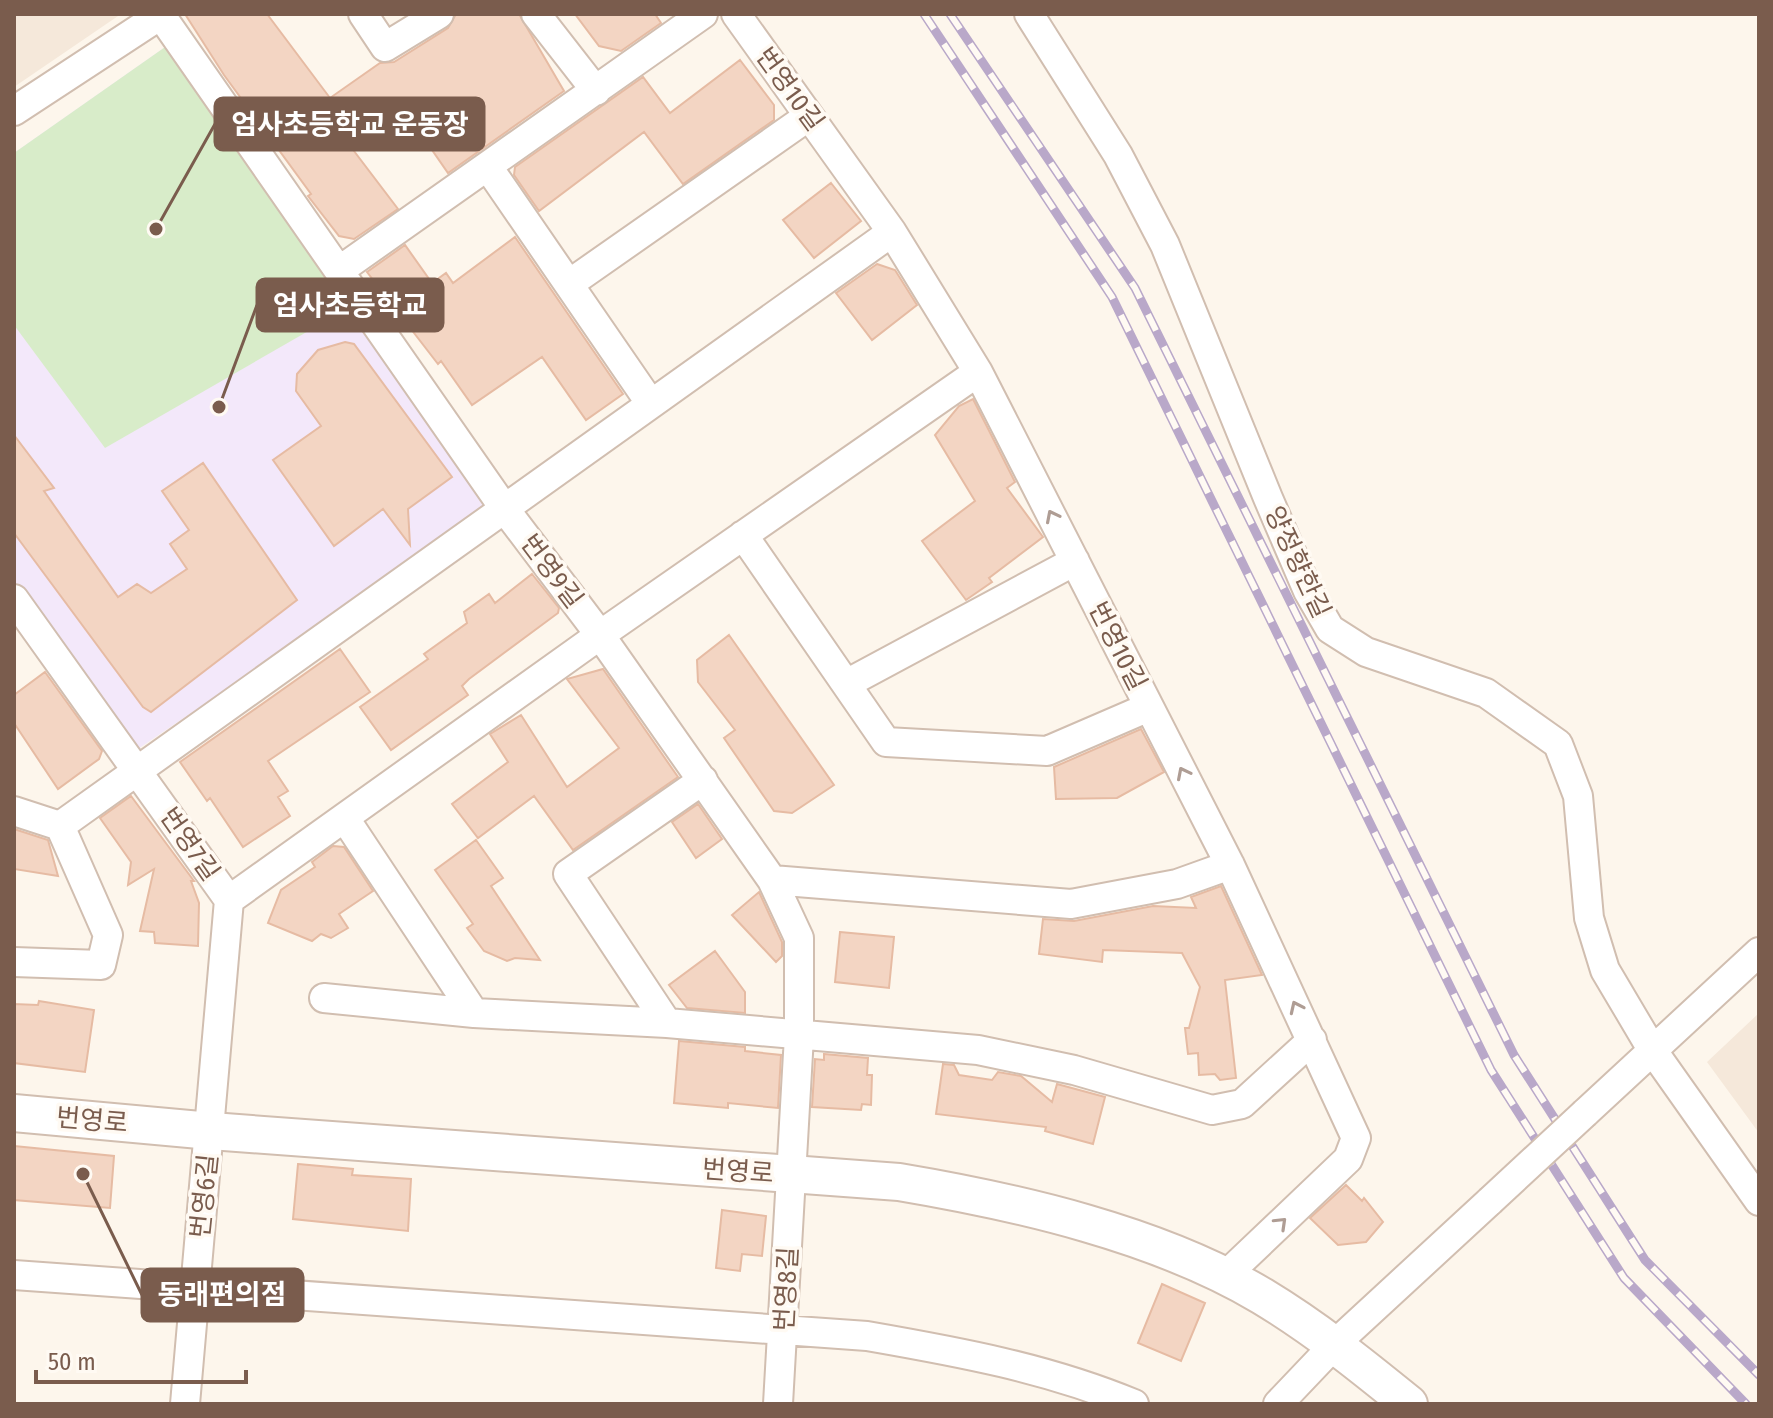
<svg xmlns="http://www.w3.org/2000/svg" width="1773" height="1418" font-family="'Fira Sans Condensed','Noto Sans KR',sans-serif">
<style>
.residential{fill:#f5e8da}
.education{fill:#f3e8fa}
.green{fill:#d8ecc9}
.building{fill:#f3d5c3;stroke:#e6bba3;stroke-width:2}
.lines{fill:none;stroke-linecap:round;stroke-linejoin:round}
.minor-casing{stroke:#d1beb0;stroke-width:32}
.tertiary-casing{stroke:#d1beb0;stroke-width:40}
.minor{stroke:#fff;stroke-width:28}
.tertiary{stroke:#fff;stroke-width:36}
.rail-casing{stroke:#b9a8c9;stroke-width:9}
.rail{stroke:#fffaf3;stroke-width:6;stroke-dasharray:18;stroke-linecap:butt}
.minor-bridge-casing{stroke:#d1beb0;stroke-width:32;stroke-linecap:butt}
.minor-bridge{stroke:#fff;stroke-width:28}
.oneway{stroke:#af9d94}
.labels{text-anchor:middle;stroke-width:7;stroke-linejoin:round;paint-order:stroke}
.street-label{font-size:26px;fill:#7a5c4d;stroke:#fffaf3}
.leader{fill:none;stroke:#7a5c4d;stroke-width:3}
.callout-dot{fill:#7a5c4d;stroke:#fffaf3;stroke-width:3}
.callout{fill:#7a5c4d;stroke:#7a5c4d;stroke-width:3}
.callout-label{font-size:28px;text-anchor:middle;font-weight:bold;fill:#fff}
</style>
<rect width="100%" height="100%" fill="#fdf6ec"/>
<path class="residential" d="M14,14H121L14,87Z
M1759,1013V1133L1707,1062Z"/>
<path class="education" d="M168,45L495,507L138,749L14,585V153Z"/>
<path class="green" d="M168,45L352,306L105,448L14,325V153Z"/>
<path class="building" d="M185,14H267L330,98L380,63L394,62L448,28L456,14H519L564,91L448,173L405,111L360,143L354,151L398,209L354,239L339,236L308,196L311,194L224,75Z
M575,14H655L661,23L621,51L599,46Z
M740,60L774,105V120L683,184L644,132L539,211L514,175L515,167L643,77L670,113Z
M831,183L861,221L814,258L783,220Z
M515,237L623,394L586,420L542,357L472,405L441,361L438,364L367,272L405,245L432,283L446,273L453,283Z
M877,264L895,270L917,305L872,340L836,293Z
M345,342L354,344L452,477L408,509L410,545L383,509L334,546L273,460L321,426L296,391L297,374L318,350Z
M973,399L1015,482L1007,488L1043,537L989,578L992,582L966,600L922,541L975,501L935,435L959,406Z
M14,435L54,488L44,491L118,597L137,584L151,593L187,569L170,544L189,530L162,491L203,463L297,600L151,712L143,707L14,533Z
M532,574L559,608L558,613L469,679L462,686L468,695L391,750L360,707L428,659L424,654L467,623L464,612L489,594L495,603Z
M729,635L834,785L792,813L774,811L724,738L735,730L698,682L697,660Z
M340,649L370,692L268,761L288,791L278,797L290,816L243,847L210,798L207,801L180,762Z
M603,669L678,777L573,850L534,796L478,838L452,804L508,762L490,734L521,715L567,787L619,748L567,679Z
M45,672L102,751L99,759L58,789L14,723V695Z
M1141,729L1164,772L1117,798L1056,799L1054,767Z
M131,796L194,881H191L199,903L198,946L155,943L154,932L140,931L154,869L128,885L131,862L100,818Z
M698,804L722,839L696,858L672,822Z
M14,829L48,840L58,876L14,869Z
M476,840L503,878L491,886L540,960L515,958L507,961L484,951L467,928L473,924L435,870Z
M333,846L344,847L373,891L339,914L348,928L331,938L321,934L312,941L268,923L281,890L315,867L312,862Z
M1221,886L1262,975L1225,980L1236,1078L1220,1080L1215,1074L1199,1075L1198,1053L1188,1054L1185,1028H1189L1200,987L1182,953L1103,950L1102,962L1039,954L1043,919L1074,921L1153,906L1196,908L1191,897Z
M759,892L782,942V956L776,962L732,915Z
M840,932L894,937L889,988L835,982Z
M715,951L745,992V1013L687,1008L669,985Z
M39,1001L94,1010L85,1072L14,1063V1004L38,1005Z
M679,1041L745,1047V1051L781,1055L778,1108L728,1103V1108L674,1103Z
M824,1054L868,1058L867,1075H872L871,1105L862,1104L861,1110L812,1107L815,1059L824,1060Z
M943,1064L954,1065L959,1075L992,1080L998,1072L1021,1076L1052,1102L1057,1084L1105,1097L1093,1144L1045,1131L1046,1127L936,1114Z
M14,1146L114,1156L110,1208L14,1200Z
M298,1164L353,1169L352,1175L411,1179L408,1231L293,1219Z
M1346,1185L1362,1201L1364,1198L1383,1222L1366,1242L1338,1245L1310,1218Z
M722,1210L766,1216L762,1256L742,1254L740,1271L716,1268Z
M1162,1284L1205,1303L1181,1361L1138,1343Z"/>
<g class="lines">
<g class="minor-casing">
<path id="minor" d="M160,14L504,508L600,635L772,880L799,938V1036L778,1404
M363,14L385,47L439,14
M536,14L596,91
M736,14L892,232L978,372L1230,865L1356,1138L1348,1159L1224,1277
M1029,14L1118,155L1165,245L1268,498L1308,591L1330,629L1366,652L1486,693L1558,744L1578,796L1589,918L1605,970L1653,1051L1759,1201
M14,111L162,14
M488,167L651,404
M340,270L703,14
M569,284L809,116
M743,535L886,742L1047,751L1149,707
M14,599L229,900L185,1404
M846,684L1075,561
M14,811L60,826L108,935L101,965L14,962
M346,820L474,1013
M60,826L892,232
M772,880L1071,904L1177,884L1230,865
M229,900L600,635L978,372
M324,998L474,1013L667,1023L978,1050L1074,1070L1212,1110L1242,1104L1312,1040
M667,1023L568,874L703,780
M1585,1113L1759,952
M14,1275L867,1336C959,1352 1047,1368 1134,1404
M1278,1404L1336,1343L1490,1201"/>
</g>
<g class="tertiary-casing">
<path id="tertiary" d="M14,1113L211,1131L899,1182C1018,1202 1158,1234 1262,1296C1315,1328 1361,1365 1409,1404"/>
</g>
<use href="#minor" class="minor"/>
<use href="#tertiary" class="tertiary"/>
<g class="rail-casing">
<path id="rail" d="M924,14L1112,297L1491,1070L1624,1278L1746,1404
M950,14L1135,288L1514,1055L1645,1260L1759,1375"/>
</g>
<use href="#rail" class="rail"/>
<g class="minor-bridge-casing">
<path id="minor-bridge" d="M1490,1201L1585,1113"/>
</g>
<use href="#minor-bridge" class="minor-bridge"/>
</g>
<defs><path id="oneway-chevron" d="M-2-3.5L2.5 0L-2 3.5" fill="none" stroke-width="1.6" stroke-linecap="round" stroke-linejoin="round" transform="scale(2)"/></defs>
<g class="oneway">
<use href="#oneway-chevron" transform="translate(1052 516) rotate(-117)"/>
<use href="#oneway-chevron" transform="translate(1183 773) rotate(-117)"/>
<use href="#oneway-chevron" transform="translate(1296 1007) rotate(-115)"/>
<use href="#oneway-chevron" transform="translate(1281 1223) rotate(-44)"/>
</g>
<g class="labels">
<g class="street-label">
<text transform="translate(790 89) rotate(54)" y="9">번영10길</text>
<text transform="translate(1298 562) rotate(65)" y="9">양정향한길</text>
<text transform="translate(552 571) rotate(53)" y="9">번영9길</text>
<text transform="translate(1118 646) rotate(63)" y="9">번영10길</text>
<text transform="translate(190 844) rotate(55)" y="9">번영7길</text>
<text transform="translate(92 1120) rotate(5)" y="9">번영로</text>
<text transform="translate(738 1171) rotate(4)" y="9">번영로</text>
<text transform="translate(204 1196) rotate(-84)" y="9">번영6길</text>
<text transform="translate(786 1289) rotate(-87)" y="9">번영8길</text>
</g>
</g>
<path class="leader" d="M156 229L215 124M219 407L257 305M83 1174L142 1295"/>
<g class="callout-dot">
<circle cx="156" cy="229" r="8"/>
<circle cx="219" cy="407" r="8"/>
<circle cx="83" cy="1174" r="8"/>
</g>
<g class="callout">
<rect x="215" y="98" width="269" height="52" rx="8"/>
<rect x="257" y="279" width="186" height="52" rx="8"/>
<rect x="142" y="1269" width="161" height="52" rx="8"/>
</g>
<g class="callout-label">
<text x="350" y="134">엄사초등학교 운동장</text>
<text x="350" y="315">엄사초등학교</text>
<text x="222" y="1304">동래편의점</text>
</g>
<rect width="1773" height="1418" fill="none" stroke="#7a5c4d" stroke-width="32"/>
<path d="M36 1370v12h210v-12" fill="none" stroke="#7a5c4d" stroke-width="4"/>
<text x="48" y="1370" font-size="24" fill="#7a5c4d" stroke="#fffaf3" stroke-width="6" paint-order="stroke">50 m</text>
</svg>
